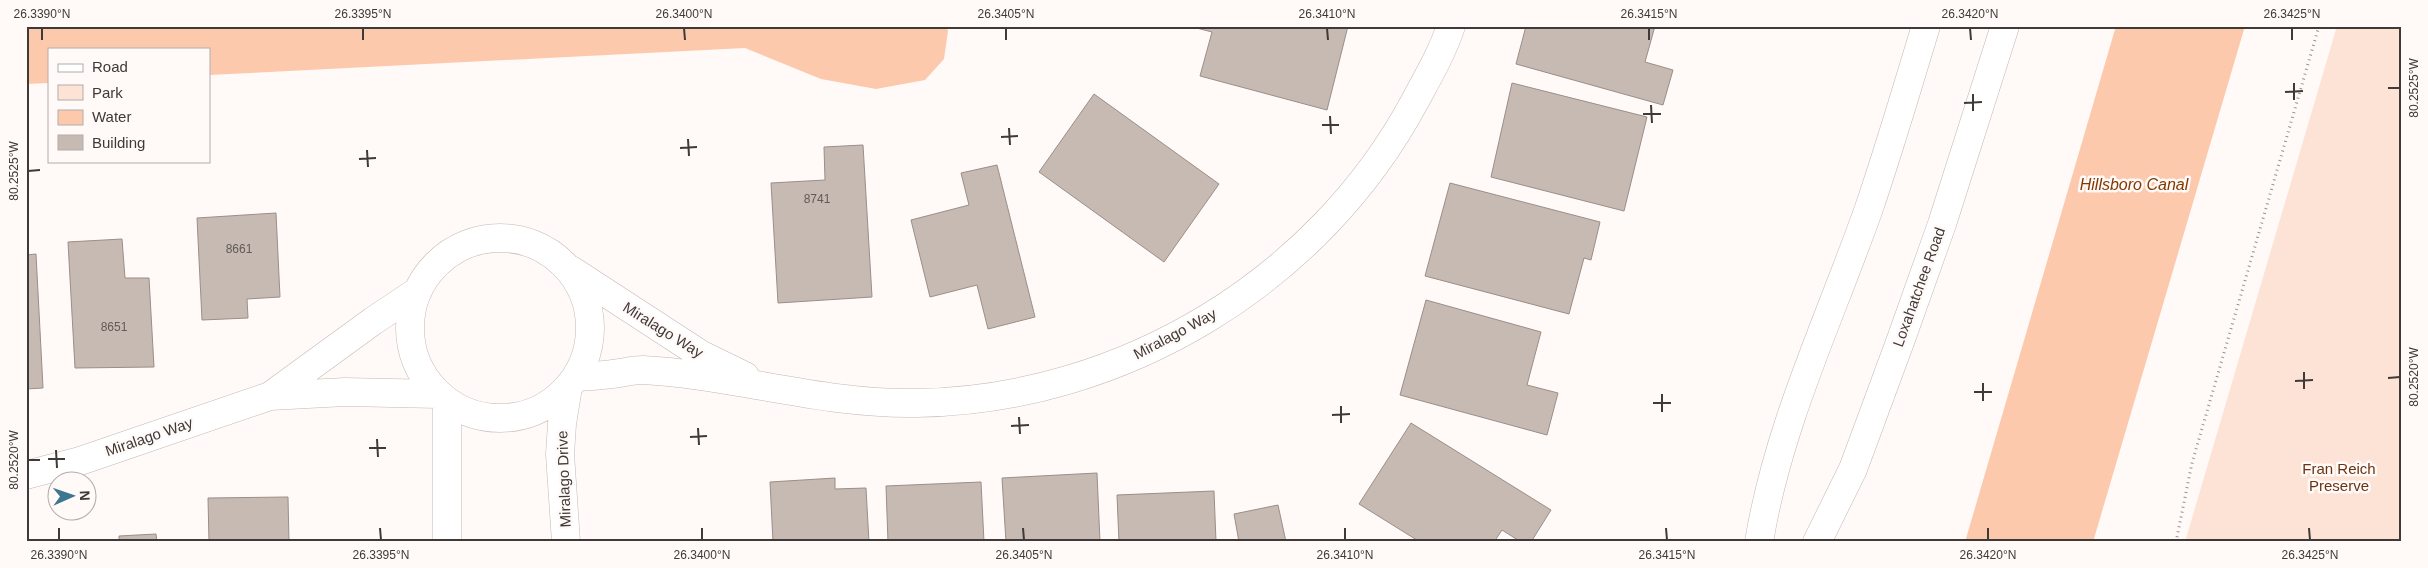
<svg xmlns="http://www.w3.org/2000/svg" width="2428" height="568" font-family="Helvetica,sans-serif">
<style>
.green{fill:#fde3d5}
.water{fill:#fcc9ad}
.building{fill:#c6bab3;stroke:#9a8e88}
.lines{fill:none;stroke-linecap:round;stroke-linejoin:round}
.minor-casing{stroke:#c5b8b2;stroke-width:29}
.secondary-casing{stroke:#c5b8b2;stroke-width:29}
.path{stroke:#989391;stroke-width:3;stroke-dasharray:1 4;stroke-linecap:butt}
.minor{stroke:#fff;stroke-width:28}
.secondary{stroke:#fff;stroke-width:28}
.ticks{fill:none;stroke:#3f3a38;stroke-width:2}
.labels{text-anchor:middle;stroke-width:5;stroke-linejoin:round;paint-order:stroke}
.number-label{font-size:12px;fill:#615a57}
.street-label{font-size:15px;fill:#3f3a38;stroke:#fff9f7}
.park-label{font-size:15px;fill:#693413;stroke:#fff9f7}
.water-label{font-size:16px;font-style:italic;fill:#823900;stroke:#fff9f7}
.neatline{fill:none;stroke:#3f3a38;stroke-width:2}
.ticks-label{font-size:12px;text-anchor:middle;fill:#3f3a38}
</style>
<rect width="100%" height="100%" fill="#fff9f7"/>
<path class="green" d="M2337,26H2402V542H2185Z"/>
<path class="water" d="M26,26H946L948,31L944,59L925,80L876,89L821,79L745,48L209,75V49H49V83L26,84Z
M2116,26H2245L2093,542H1965Z"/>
<path class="building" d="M1189,26H1348L1327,110L1200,76L1212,32Z
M1526,26H1655L1645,62L1673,70L1663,105L1516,64Z
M1512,83L1647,117L1624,211L1491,177Z
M1094,94L1219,184L1164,262L1039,172Z
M863,145L872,297L778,303L771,183L825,180L824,147Z
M997,165L1035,317L988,329L977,285L930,297L911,220L969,205L961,173Z
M1450,183L1600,222L1591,260L1584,258L1569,314L1425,276Z
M276,213L280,297L247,299L248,318L202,320L197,218Z
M122,239L125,278H149L154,367L75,368L68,242Z
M36,254L43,388L26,389V255Z
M1426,300L1541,332L1527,385L1558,393L1547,435L1400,395Z
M1411,423L1551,510L1531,542H1521L1502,530L1494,542H1420L1359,504Z
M1097,473L1100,542H1006L1002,478Z
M835,478V489L866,488L869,542H773L770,482Z
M981,482L984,542H888L886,486Z
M1214,491L1216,542H1119L1117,495Z
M288,497L289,542H209L208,498Z
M1278,505L1286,542H1239L1234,514Z
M156,534L157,542H119V536Z"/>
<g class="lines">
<g class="minor-casing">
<path id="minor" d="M410 328a90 90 0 1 1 180 0a90 90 0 1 1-180 0Z
M571,270L700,354L745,376
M576,377C588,376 600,376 612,374C622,373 633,370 643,370C735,375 825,405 917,403C1122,400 1318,282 1415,101C1428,77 1442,53 1451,26
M270,396L373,321L418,291
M26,475L80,461L270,396L345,392L438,394
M447,542V402
M566,542L560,454L562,424L568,387"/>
</g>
<g class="secondary-casing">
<path id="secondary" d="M1759,542C1778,426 1829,321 1868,211C1889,150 1907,88 1926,26
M1817,542L1853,469L1900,342L1942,224L2005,26"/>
</g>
<path class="path" d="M2176,542L2192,463L2319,26"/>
<use href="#minor" class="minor"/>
<use href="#secondary" class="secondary"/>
</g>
<path class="ticks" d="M42,28V40M363,28V40M684,28L685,40M1006,28V40M1327,28L1328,40M1649,28V40M1970,28L1971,40M2292,28V40M2294,83V100M2388,88H2400M2285,92L2303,91M1973,94V111M1964,103L1982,102M1651,105L1652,123M1643,114H1661M1330,116L1331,134M1322,125H1339M1009,128L1010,145M1001,137L1018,136M688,139L689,156M680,148L697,147M367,150L368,167M359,159L376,158M28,171L40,170M2304,372V389M2388,378L2400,377M2295,381L2313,380M1983,383V401M1974,392H1992M1662,394V412M1653,403H1671M1341,406V423M1332,415L1350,414M1019,417L1020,434M1011,426L1029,425M698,428L699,445M690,437L707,436M377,439L378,457M369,448H386M56,450L57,468M48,459H65M28,460H40M59,528V540M380,528L381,540M702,528V540M1023,528L1024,540M1345,528V540M1666,528L1667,540M1988,528V540M2309,528L2310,540"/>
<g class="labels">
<g class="number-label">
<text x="817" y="203">8741</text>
<text x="239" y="253">8661</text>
<text x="114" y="331">8651</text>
</g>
<g class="street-label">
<text transform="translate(1919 287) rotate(-70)" y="5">Loxahatchee Road</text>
<text transform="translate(663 330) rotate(32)" y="5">Miralago Way</text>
<text transform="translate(1175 334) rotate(-28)" y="5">Miralago Way</text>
<text transform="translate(149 437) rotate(-19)" y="5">Miralago Way</text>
<text transform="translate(564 479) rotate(-92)" y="5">Miralago Drive</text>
</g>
<g class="park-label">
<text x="2339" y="474">Fran Reich<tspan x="2339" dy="17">Preserve</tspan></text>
</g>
<g class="water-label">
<text x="2134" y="190">Hillsboro Canal</text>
</g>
</g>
<rect width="2428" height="568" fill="none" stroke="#fff9f7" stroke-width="55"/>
<rect x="48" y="48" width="162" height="115" fill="#fff9f7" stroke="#b2adab"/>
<rect x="58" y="64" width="25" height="8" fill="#ffffff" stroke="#b2adab"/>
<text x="92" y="72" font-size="15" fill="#3f3a38">Road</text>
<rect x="58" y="85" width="25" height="15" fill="#fde3d5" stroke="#b2adab"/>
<text x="92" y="98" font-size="15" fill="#3f3a38">Park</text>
<rect x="58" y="110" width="25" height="15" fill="#fcc9ad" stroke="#b2adab"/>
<text x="92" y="122" font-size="15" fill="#3f3a38">Water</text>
<rect x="58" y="135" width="25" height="15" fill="#c6bab3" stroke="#b2adab"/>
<text x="92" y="148" font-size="15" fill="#3f3a38">Building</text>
<g transform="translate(72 496) rotate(88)"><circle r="24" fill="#fff9f7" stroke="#b2adab"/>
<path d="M0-4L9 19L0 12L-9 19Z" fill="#3d7690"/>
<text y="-8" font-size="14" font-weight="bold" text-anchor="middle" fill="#3f3a38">N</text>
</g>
<rect x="28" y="28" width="2372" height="512" class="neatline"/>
<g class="ticks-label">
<text x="42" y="18">26.3390°N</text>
<text x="363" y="18">26.3395°N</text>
<text x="684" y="18">26.3400°N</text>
<text x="1006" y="18">26.3405°N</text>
<text x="1327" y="18">26.3410°N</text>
<text x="1649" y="18">26.3415°N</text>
<text x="1970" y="18">26.3420°N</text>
<text x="2292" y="18">26.3425°N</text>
<text transform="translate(2414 88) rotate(-90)" y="4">80.2525°W</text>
<text transform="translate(14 171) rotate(-90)" y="4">80.2525°W</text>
<text transform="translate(2414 377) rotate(-90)" y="4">80.2520°W</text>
<text transform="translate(14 460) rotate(-90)" y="4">80.2520°W</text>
<text x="59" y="559">26.3390°N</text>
<text x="381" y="559">26.3395°N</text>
<text x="702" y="559">26.3400°N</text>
<text x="1024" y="559">26.3405°N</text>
<text x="1345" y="559">26.3410°N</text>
<text x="1667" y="559">26.3415°N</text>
<text x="1988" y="559">26.3420°N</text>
<text x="2310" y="559">26.3425°N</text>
</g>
</svg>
